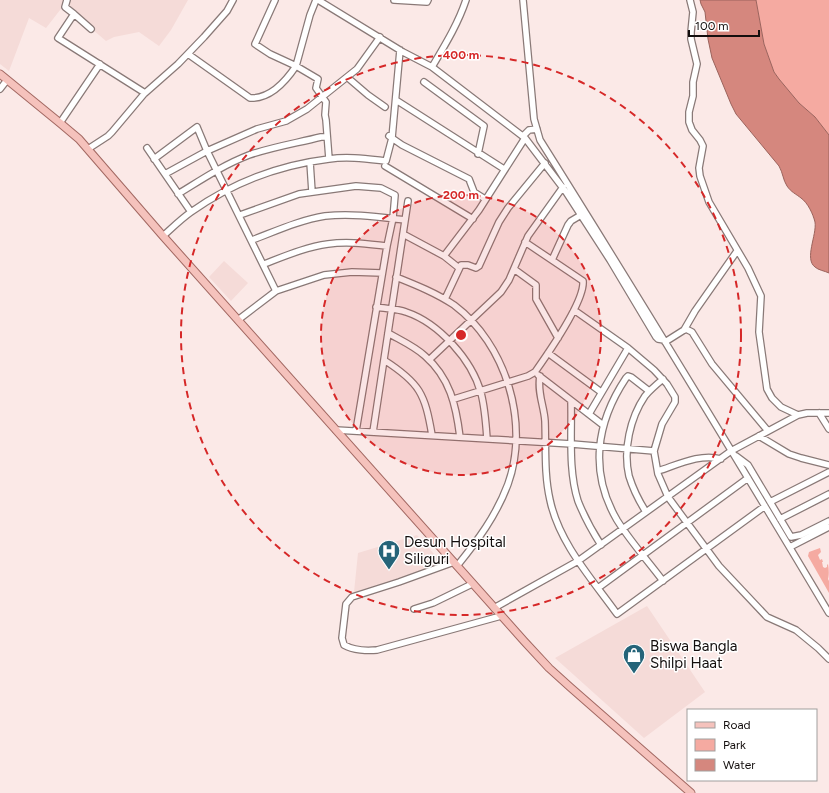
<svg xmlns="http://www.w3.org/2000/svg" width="829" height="793" font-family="Figtree,sans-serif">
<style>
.built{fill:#f5dbd8}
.green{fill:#f5aaa1}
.water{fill:#d5877e;stroke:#9b635c}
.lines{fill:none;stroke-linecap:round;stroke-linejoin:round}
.minor-casing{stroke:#897977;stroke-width:8}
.major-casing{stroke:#a26862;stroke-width:9}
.minor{stroke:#fff;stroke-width:5.5}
.major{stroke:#f5c2bc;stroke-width:7}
.ring{fill:none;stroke:#d62828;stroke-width:2;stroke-dasharray:7 5}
.labels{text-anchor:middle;stroke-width:3;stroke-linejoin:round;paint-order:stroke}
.poi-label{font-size:15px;fill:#130e0d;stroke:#fff;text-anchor:start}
.centre{fill:#d62828;stroke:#fff;stroke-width:2}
.ring-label{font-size:12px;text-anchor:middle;font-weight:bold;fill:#d62828;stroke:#fff;stroke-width:3;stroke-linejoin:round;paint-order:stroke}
</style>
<rect width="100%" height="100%" fill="#fbe9e7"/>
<path class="built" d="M0,0H188L171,30L159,46L139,32L114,37L106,41L64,5L46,28L29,18L9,71L0,64Z
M224,261L248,283L231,301L209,277Z
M417,535L442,563L402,578L354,592L358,553Z
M647,606L705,692L644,738L555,658Z"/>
<path class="green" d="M756,0H829V135L815,117L799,103L779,79L774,72L764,44Z
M820,548L821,552L818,555L820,560L822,559L823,562H822L823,567L825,568L827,567V565L828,564C829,569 829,576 828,579L829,581V593L808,556L809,552Z"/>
<path class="water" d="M700,0H756L764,44L774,72L779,79L799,103L815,117L829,135V273C825,271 818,270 815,267C804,259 817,235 815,222C813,214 808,203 801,198C796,194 791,192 787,186C783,180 783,173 779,166L736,114L731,104L712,58L708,39L705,12L701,4Z"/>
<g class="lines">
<g class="minor-casing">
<path id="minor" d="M67,0L65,7L74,14L58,38L145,93
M275,0L255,44L270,54L296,66L310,15L316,0
M318,0L403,52L432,67L525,138L566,192L610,260L656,337L658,339L664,340
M394,0L427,2L428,0
M523,0L534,119L540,140C638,296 734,454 829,613
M690,0L693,12L691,32V39L697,64L693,82V96L689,112V122L692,130L700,140L703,146L699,168L700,176L709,202L748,268L761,296L759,332L767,389L772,398L781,407L798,415
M74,14L91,29
M188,54L250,98C270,99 286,81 296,66L318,79L316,88L326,102L325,115L326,120L329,159
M432,67C445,45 458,24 466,0
M347,77L368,95L385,107
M424,82L484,126L478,154
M0,89L7,80
M396,100L504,169
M60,123L100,64
M389,136L402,145L469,179L474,192L485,199
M523,136L529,130L537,129
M147,148L191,212
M88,149L108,136L112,132L144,94L178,64L204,37L227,11L233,0
M154,159L197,127L207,151L165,174
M310,162L312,192
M385,166L473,219
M178,194C201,180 223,165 249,155C272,147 297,143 321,137H327
M240,215L299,194L356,186L381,188L395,195L393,218L387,246
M403,234L444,256L459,268
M163,236C172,228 181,219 191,212C232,183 279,165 329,159C348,156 368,159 386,161L392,138L400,50
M252,240C276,231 300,220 325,216C352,213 379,217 405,220
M444,256L479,210L525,138
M552,260L568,225L571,221L581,215
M264,264C285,256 306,247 328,244C348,241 368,244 387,246L356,431
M514,269L536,285V299L558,338
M396,277C416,285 436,293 454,305C506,344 530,423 508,484C496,516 478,540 457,566
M276,291L207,151L257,129L286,121L307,109L357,69L380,37
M445,299L461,265H468L476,268L479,266L499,222L508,208L545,163
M376,307C386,309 396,308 406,312C439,323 472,360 481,393C485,408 486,424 487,439
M574,310L628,348L654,370L667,384L675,397V402L662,424L654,451L658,474L668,497L719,566L767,617L796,630L818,648L829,659
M238,320L276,291L324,275L352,272L382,273
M684,330L695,311L737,251
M388,333C400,340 414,346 425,356C450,378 456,405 460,437
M665,342L684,330L686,329L692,332L712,364L768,431
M548,353L601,392
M384,360C420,383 425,394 432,435
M429,360L501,292L509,280L528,236L563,187
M538,375L603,425
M540,376C537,392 544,406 545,421C546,448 544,474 550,500C559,543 592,579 617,614L765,506
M649,391L631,377L628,376L626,378C596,423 589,472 617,520C630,541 648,561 663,581
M454,399L528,376L535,372C547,355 585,301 583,281L525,242
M571,401C572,433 568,470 578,501C584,516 592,531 601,545
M819,413L829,429
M589,414L628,348
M336,430L572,444L654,451
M373,432L408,201
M759,436L789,454L801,458L829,465
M736,456L748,465L791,537L801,535L829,521
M658,471C677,465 700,453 721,459
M770,502L829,472
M646,512C639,501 633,489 629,476C623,450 630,418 645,396C650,390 657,384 663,379
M780,519L829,494
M790,547L829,527
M454,562L399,582L352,597L346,604L342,638L344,645C353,650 367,651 377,650L501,616
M598,588L748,478
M494,608L578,561L731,451L798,415L807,413H829
M414,609L433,603L472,584"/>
</g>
<g class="major-casing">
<path id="major" d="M0,74L60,123L79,139L163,236L524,641L549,668L570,687L691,793"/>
</g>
<use href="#minor" class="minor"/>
<use href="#major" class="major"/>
</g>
<circle cx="461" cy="335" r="140" fill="#d62828" fill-opacity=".12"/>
<g class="ring">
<circle cx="461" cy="335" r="140"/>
<circle cx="461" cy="335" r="280"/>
</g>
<defs>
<g id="hospital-pin" transform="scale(1.15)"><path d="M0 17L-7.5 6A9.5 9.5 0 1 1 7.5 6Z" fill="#256479" stroke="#fff"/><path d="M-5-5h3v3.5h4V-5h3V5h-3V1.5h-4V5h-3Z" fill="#fff"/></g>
<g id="shop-pin" transform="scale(1.15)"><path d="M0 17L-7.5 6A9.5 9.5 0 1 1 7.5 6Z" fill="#256479" stroke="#fff"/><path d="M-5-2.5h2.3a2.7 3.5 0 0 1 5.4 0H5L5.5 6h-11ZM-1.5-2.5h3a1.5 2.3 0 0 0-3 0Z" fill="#fff"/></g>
</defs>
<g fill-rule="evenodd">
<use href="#hospital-pin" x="389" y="551"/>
<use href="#shop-pin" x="634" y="655"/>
</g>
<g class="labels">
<g class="poi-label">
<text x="404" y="547">Desun Hospital<tspan x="404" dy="17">Siliguri</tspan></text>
<text x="650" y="651">Biswa Bangla<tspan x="650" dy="17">Shilpi Haat</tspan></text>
</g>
</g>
<circle cx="461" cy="335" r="6" class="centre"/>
<g class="ring-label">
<text x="461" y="59">400 m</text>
<text x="461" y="199">200 m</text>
</g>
<rect x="687" y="709" width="130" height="72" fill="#ffffff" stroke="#a19f9e"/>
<rect x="695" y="722" width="20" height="6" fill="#f5c2bc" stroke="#a19f9e"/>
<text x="723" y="729" font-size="12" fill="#130e0d">Road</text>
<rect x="695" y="739" width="20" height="12" fill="#f5aaa1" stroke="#a19f9e"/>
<text x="723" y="749" font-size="12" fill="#130e0d">Park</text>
<rect x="695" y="759" width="20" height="12" fill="#d5877e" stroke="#a19f9e"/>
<text x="723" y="769" font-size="12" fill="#130e0d">Water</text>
<path d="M689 30v6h70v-6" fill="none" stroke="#130e0d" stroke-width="2"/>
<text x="695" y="30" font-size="12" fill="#130e0d" stroke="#ffffff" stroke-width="3" paint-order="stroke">100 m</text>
</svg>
